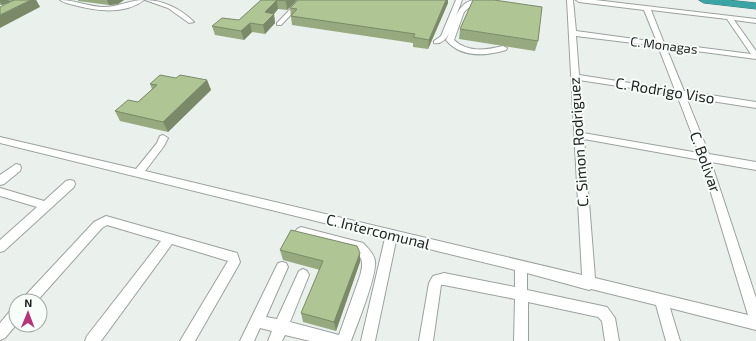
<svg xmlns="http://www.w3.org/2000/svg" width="756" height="341" font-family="'Exo 2',sans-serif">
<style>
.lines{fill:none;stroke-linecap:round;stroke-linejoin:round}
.minor-casing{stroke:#9ba19e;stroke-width:2}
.highway-casing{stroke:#327778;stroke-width:1}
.minor{fill:#fff;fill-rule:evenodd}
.highway{fill:#3ba4a5;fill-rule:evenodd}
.wall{fill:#96a97f}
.shaded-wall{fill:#7a8a68}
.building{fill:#afc594;stroke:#7a8a68}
.labels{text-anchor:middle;stroke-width:4;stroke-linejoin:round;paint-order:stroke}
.far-street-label{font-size:13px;fill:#212423;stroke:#f7fefa}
.street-label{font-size:15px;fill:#212423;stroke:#f7fefa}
</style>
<rect width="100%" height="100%" fill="#eaf1ed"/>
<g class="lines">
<g class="minor-casing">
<path id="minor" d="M60,0C75,0 89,7 104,7C118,7 130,0 144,0C125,15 96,11 74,5C70,4 64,3 60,0Z
M145,0C163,0 181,9 194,22L189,23L168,8Z
M299,0H305L281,25H277V23Z
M456,0H462L456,16C461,6 466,0 477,0L464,12L454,40C468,53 486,50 503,46L507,48L506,50C486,56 461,58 446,40L450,32C447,38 441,45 434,43V41L441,36Z
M567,0H573L576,31L657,42L644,10L579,2L576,0H595L756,19V23L734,20L756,51V59L666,47L684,91L756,102V108L686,97L709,154L756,162V170L711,162L756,298V330L670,308L680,341H666L656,305L591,289L589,290L527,273V290L607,307L615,318L619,341H605L602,321L598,317L528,302V341H514L515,299L444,285H441L433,341H419L429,283L433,276L444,273L515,287V270L396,241L375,341H361L385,238L0,143V137L136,169L157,143L160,136L163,135L168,138L164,146L145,171L582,275ZM651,10L727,19L751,54L664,43ZM576,36L658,46L675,90L579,75ZM579,80L677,95L699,153L583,133ZM584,139L701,160L748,315L595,278Z
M16,164L20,165L21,168L20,171L4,184L0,185V175Z
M70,180L74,181L75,184L74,187L4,251L0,252V240L37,207L0,196V188L44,201L66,181Z
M106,216L237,253L240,262L238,266L195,341H180L228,261L172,244L101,341H85L87,336L161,241L107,225L102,228L37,301H23L24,297L94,222Z
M301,227L363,243C368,248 374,254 375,261C377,276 357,325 351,341H310L285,335L282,341H268L272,331L260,328L254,341H240L278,263L282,262L286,263L288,267L266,317L277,319L299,271L303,269L307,271L309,275L290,322L339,335L360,276C363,265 364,259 355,251L297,235L295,232L297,229Z
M16,309V325L5,338L0,340V323L11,310Z"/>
</g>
<g class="highway-casing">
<path id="highway" d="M699,0H728L756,3V9L704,3Z"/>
</g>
<use href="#minor" class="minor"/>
<use href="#highway" class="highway"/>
</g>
<path class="wall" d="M0,0H36L40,7L7,3L2,5H0Z
M78,0H124L118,4L109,5L78,1Z
M261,0H297L287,10L278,9L274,14L275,23L265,34L252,32L244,40L215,35L212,26L239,20Z
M298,0H448V3L428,49L413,47V43L292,25L290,8Z
M460,29L538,41L535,51L459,39Z
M176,78L207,80L211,90L168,132L120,121L115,111L138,102L152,89L150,84Z
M280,250L360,262L336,331L303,322L301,313L320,270L283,260Z"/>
<path class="shaded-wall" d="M0,0H8L10,2L2,5L0,2Z
M12,0H36L40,7L0,28V15L17,7Z
M107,0H124L118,4L109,5Z
M277,0L278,9L274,14L275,23L265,34L263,25L265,12Z
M287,0H297L287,10L286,1Z
M446,0H448V3L428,49L429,40Z
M250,23L252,32L244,40L241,31Z
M207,80L211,90L168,132L163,122Z
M360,253V262L336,331L334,322Z"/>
<path class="building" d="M14,0H31L0,15V7Z
M261,0H287L286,1L277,0L265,12L274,14L263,25L250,23L241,31L212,26L222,18L239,20Z
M298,0H446L429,40L413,37L415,34L291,16L297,9L290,8Z
M473,0H494L542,7L538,41L460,29Z
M160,75L176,78L180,75L207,80L163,122L115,111L128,100L138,102L157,85L150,84Z
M291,230L357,246L360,253L334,322L301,313L323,261L280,250Z"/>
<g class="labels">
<g class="far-street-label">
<text transform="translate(664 45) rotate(7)" y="5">C. Monagas</text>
</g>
<g class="street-label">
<text transform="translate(665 91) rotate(9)" y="5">C. Rodrigo Viso</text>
<text transform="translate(579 142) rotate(-94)" y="5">C. Simon Rodriguez</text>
<text transform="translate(705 162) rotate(70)" y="5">C. Bolivar</text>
<text transform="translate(378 232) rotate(14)" y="5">C. Intercomunal</text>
</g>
</g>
<g transform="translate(28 313) rotate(1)"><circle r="19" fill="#f7fefa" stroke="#a1a7a4"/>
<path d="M0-3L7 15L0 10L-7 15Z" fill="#b7337a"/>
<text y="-6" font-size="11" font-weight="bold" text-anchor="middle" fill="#212423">N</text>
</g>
</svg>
